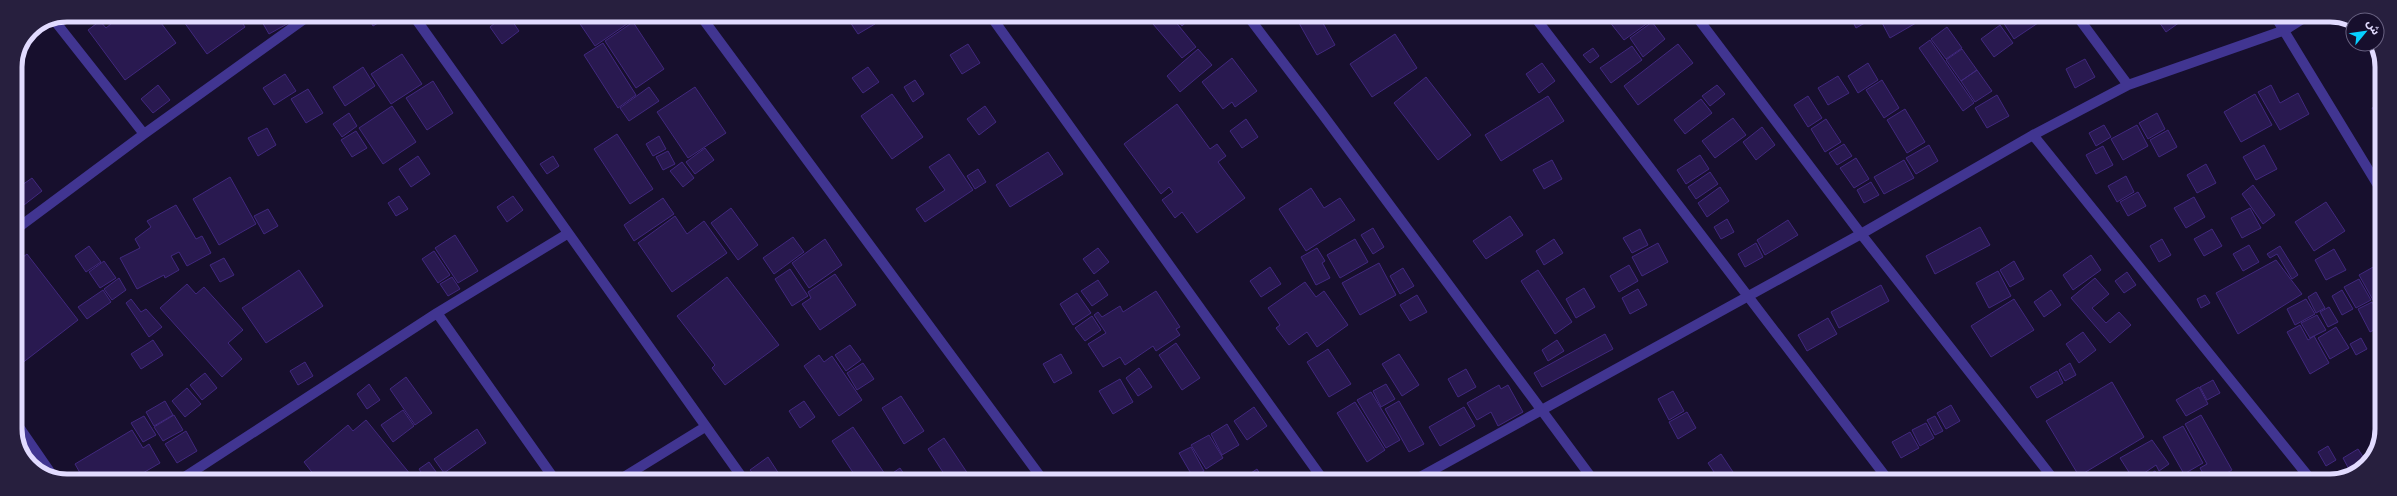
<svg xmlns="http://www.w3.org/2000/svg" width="2397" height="496" font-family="'PT Sans','Noto Sans Arabic',sans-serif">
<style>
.building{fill:#291950;stroke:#41287e}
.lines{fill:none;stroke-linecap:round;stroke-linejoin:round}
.minor{stroke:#413591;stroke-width:10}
.rim{fill:none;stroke:#e2dbff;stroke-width:5}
</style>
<rect width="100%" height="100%" fill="#170f2d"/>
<path class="building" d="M122,15H155L176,43L125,80L88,30L100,21L106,28Z
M179,15H237L245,27L207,54Z
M270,15H282L287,24L269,34L261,20Z
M367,15H391L373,26Z
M505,15H508L519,31L502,44L490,27Z
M574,15H640L595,46Z
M854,15H870L875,24L858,34L848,19Z
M1132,15H1146L1137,22Z
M1163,15H1170L1196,47L1182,58L1153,24Z
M1173,15H1194L1182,26Z
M1295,16H1319L1335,45L1317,55Z
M1556,16H1572L1561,23Z
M1605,16H1648L1652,20L1624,40Z
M1850,16H1877L1856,28Z
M1882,16H1912L1916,23L1890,38L1879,17Z
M2011,16H2033L2038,23L2014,39L2003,22Z
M2036,16H2047L2040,21Z
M2155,16H2176L2180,22L2166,32Z
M633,22L664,69L636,88L605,41Z
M1652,22L1665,39L1643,57L1630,38Z
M2000,25L2013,43L1994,57L1981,39Z
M1947,27L1962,48L1946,59L1931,39Z
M1395,34L1417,68L1372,97L1350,64Z
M1930,40L1974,103L1963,111L1919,48Z
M603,43L636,95L618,108L584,55Z
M968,44L980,63L962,74L950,55Z
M1678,44L1693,63L1638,105L1624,86Z
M1632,46L1642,60L1611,83L1600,68Z
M1593,48L1599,56L1590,63L1583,55Z
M1198,49L1212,65L1180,92L1167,76Z
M1962,49L1977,70L1961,81L1946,60Z
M402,54L422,84L391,104L371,74Z
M1232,58L1257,91L1235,107L1232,102L1223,109L1202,82Z
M2085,59L2095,77L2075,88L2066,69Z
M1542,63L1555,81L1539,93L1526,74Z
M1868,63L1878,80L1858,93L1848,76Z
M363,67L375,86L345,106L333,87Z
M868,67L879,82L863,93L852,78Z
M1977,70L1992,91L1975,102L1961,81Z
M285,74L296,91L274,105L263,88Z
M1838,76L1849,93L1828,105L1818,88Z
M1426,77L1471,135L1438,160L1394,103Z
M915,80L924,94L913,102L904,87Z
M1882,80L1899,108L1884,118L1866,90Z
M433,81L453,113L427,130L406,98Z
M158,85L170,100L153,113L141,99Z
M1717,85L1725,94L1710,106L1702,96Z
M2271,85L2280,103L2298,93L2309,114L2280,130L2258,92Z
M649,87L659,101L629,121L620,108Z
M695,87L726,133L688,158L657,112Z
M308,89L323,113L306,123L291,99Z
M892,94L923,137L892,159L861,116Z
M2255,94L2272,125L2241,142L2224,112Z
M1997,95L2009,116L1987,128L1975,108Z
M1548,96L1564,121L1501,161L1485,135Z
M1808,96L1822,118L1808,127L1794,105Z
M1701,99L1712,113L1685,134L1674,120Z
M2382,103V125L2372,108Z
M1177,104L1210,149L1217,144L1226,156L1218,162L1245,198L1197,233L1182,212L1175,218L1162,200L1173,192L1169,187L1161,194L1124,144Z
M392,106L416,142L383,164L359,128Z
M985,106L996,122L979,135L967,119Z
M1905,109L1925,142L1907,153L1887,120Z
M349,113L357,126L342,137L333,124Z
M2157,113L2165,129L2148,139L2139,123Z
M1733,118L1746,135L1715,158L1702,141Z
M1246,119L1258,137L1242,148L1230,131Z
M1826,119L1841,142L1825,152L1811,129Z
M2104,125L2111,137L2096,146L2089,133Z
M2137,125L2148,146L2123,160L2111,139Z
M1762,127L1775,145L1756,160L1743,142Z
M267,128L276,145L258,156L248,138Z
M2168,130L2177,147L2159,157L2150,140Z
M356,131L367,148L352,157L341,140Z
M617,134L653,189L630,204L594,149Z
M659,136L666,149L653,156L646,144Z
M1844,144L1852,156L1837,165L1829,153Z
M1929,145L1938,161L1916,174L1906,158Z
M2264,145L2277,169L2256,180L2243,157Z
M2103,146L2113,165L2096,174L2086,155Z
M705,148L714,160L695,174L686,162Z
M668,151L675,164L663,170L656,157Z
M1048,152L1063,174L1010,207L996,185Z
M949,154L973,190L925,222L916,209L945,190L929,167Z
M1700,155L1709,169L1686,184L1677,170Z
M418,156L430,174L411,187L399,169Z
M553,156L559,166L547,174L540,164Z
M1856,158L1869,179L1854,188L1840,168Z
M1552,160L1562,179L1544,189L1533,170Z
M1904,160L1914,178L1884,194L1874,177Z
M682,162L694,178L683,187L670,171Z
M2206,164L2216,183L2197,193L2187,175Z
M978,169L986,182L975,189L967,176Z
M1710,172L1718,184L1696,199L1688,187Z
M2126,176L2134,192L2117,202L2108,186Z
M230,177L256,224L219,245L193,199Z
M32,178L42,191L24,205L15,190Z
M1871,182L1879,195L1864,203L1857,190Z
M2253,185L2275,215L2263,224L2242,194Z
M1720,187L1729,201L1707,217L1698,203Z
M1311,188L1324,208L1340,198L1355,220L1306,251L1279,209Z
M2138,192L2146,206L2128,216L2120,202Z
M399,196L408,209L396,216L388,203Z
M513,196L523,210L507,222L497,207Z
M2194,197L2205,217L2186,228L2174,208Z
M663,198L674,214L634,241L624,225Z
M2326,202L2345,231L2314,251L2295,222Z
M176,205L196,239L202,236L211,253L187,266L179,252L171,256L179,270L165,278L164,275L137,289L120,258L140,248L135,239L151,227L147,221Z
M731,208L758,245L738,260L711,223Z
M2250,208L2261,228L2242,238L2231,218Z
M268,209L278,226L264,234L254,216Z
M675,216L687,234L704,221L727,253L672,292L638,243Z
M1510,216L1523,235L1486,259L1473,241Z
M1727,219L1734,232L1721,239L1714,227Z
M1788,220L1798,235L1765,255L1757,240Z
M1980,227L1990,245L1935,274L1926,256Z
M1373,228L1384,247L1373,254L1361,235Z
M1640,229L1648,245L1632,253L1623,238Z
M2212,229L2222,246L2204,256L2194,239Z
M455,235L478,271L458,283L435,248Z
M793,237L804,252L774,274L763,258Z
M825,239L842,265L809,288L792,263Z
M1355,239L1368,262L1340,278L1327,255Z
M1554,239L1563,253L1544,265L1536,251Z
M2162,239L2171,255L2159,262L2150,246Z
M1658,243L1668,262L1642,276L1632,257Z
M1756,243L1763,257L1745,267L1738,254Z
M2249,245L2259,262L2243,271L2233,254Z
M89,246L101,262L86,272L75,256Z
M2280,246L2298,275L2292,279L2277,254L2270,258L2267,254Z
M1098,248L1109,262L1094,274L1083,259Z
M1317,248L1325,261L1322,263L1330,278L1316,285L1301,257Z
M2334,249L2346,270L2326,280L2315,260Z
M434,251L450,275L438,283L422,259Z
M27,254L78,320L21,364L15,356V263Z
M2091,255L2101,270L2073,290L2063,275Z
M224,258L234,275L220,282L210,265Z
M2276,260L2302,294L2238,334L2216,293Z
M104,261L116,278L100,288L89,272Z
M2014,261L2024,279L2010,287L2000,270Z
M1379,263L1396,295L1360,315L1342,283Z
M1629,265L1638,281L1619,292L1610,276Z
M2375,266L2381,277V296L2373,300L2359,275Z
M1270,267L1281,284L1261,297L1250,281Z
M1403,268L1414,286L1400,294L1390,276Z
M790,269L808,296L792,306L775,279Z
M299,270L323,306L266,343L242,308Z
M1538,270L1572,322L1555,334L1521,281Z
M1998,271L2011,296L1989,308L1976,283Z
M2127,272L2136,285L2124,293L2115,281Z
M835,274L856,305L820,330L802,304L811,298L808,292Z
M452,277L460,289L448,296L440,284Z
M727,277L779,345L725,385L712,368L715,365L677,316Z
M119,278L126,290L112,300L104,289Z
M2095,278L2109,294L2092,308L2106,323L2119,312L2131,325L2110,343L2071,298Z
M2359,279L2371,300L2356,308L2344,287Z
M1098,280L1108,295L1092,306L1081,291Z
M1305,282L1316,297L1324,291L1348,325L1317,347L1307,332L1289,345L1276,328L1280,325L1268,308Z
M187,284L196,294L204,287L243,330L228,343L242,359L222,377L160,308Z
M1881,285L1889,301L1839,328L1831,312Z
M1584,288L1595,307L1576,318L1566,299Z
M1638,289L1647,305L1630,314L1622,298Z
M103,290L111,302L87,319L78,307Z
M2051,290L2061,305L2044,317L2034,302Z
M2342,290L2353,309L2342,315L2332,296Z
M1156,291L1180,327L1176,329L1180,335L1156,351L1153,346L1125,365L1120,357L1103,367L1088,344L1106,333L1094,315L1098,312L1102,317L1120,306L1123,312Z
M2316,292L2325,308L2316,313L2308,297Z
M1077,293L1091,313L1073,325L1060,304Z
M1417,295L1427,312L1410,321L1400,305Z
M2205,295L2210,303L2201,308L2197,299Z
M2381,298V312L2375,301Z
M131,299L141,312L146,309L162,327L149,337L126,303Z
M2014,299L2034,330L1991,357L1971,326Z
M2306,299L2315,314L2295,325L2287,309Z
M2372,302L2381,319V326L2370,332L2358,309Z
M2329,307L2338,322L2328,327L2320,312Z
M2317,315L2326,330L2310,338L2301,323Z
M1092,316L1101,330L1085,341L1075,328Z
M1828,318L1837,334L1807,351L1798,335Z
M2300,325L2308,340L2314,336L2329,363L2310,374L2287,332Z
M2336,327L2349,348L2330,359L2318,338Z
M2083,332L2096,350L2079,363L2066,344Z
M1605,334L1613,349L1542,387L1534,373Z
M2361,338L2367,349L2356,355L2350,344Z
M153,340L163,355L141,369L131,354Z
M1557,340L1564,351L1548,361L1542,350Z
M1176,343L1200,378L1182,390L1159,355Z
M850,345L861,360L846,371L835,355Z
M1328,349L1351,384L1329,397L1307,362Z
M1061,354L1072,373L1054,383L1043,364Z
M1399,354L1419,385L1402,396L1382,364Z
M819,355L824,362L832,356L862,400L839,416L804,366Z
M305,362L313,376L298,385L290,371Z
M863,363L874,379L857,390L847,373Z
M2070,363L2076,375L2065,381L2059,370Z
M1139,368L1152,387L1138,396L1126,378Z
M1466,369L1476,387L1458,397L1448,379Z
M2057,371L2063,383L2037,398L2030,387Z
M205,373L217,388L202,400L190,385Z
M406,377L432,413L415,425L390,389Z
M1120,379L1133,402L1113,414L1099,391Z
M2213,380L2220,393L2207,400L2200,387Z
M2112,382L2144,437L2079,476L2046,421Z
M369,384L380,400L367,409L357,394Z
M1386,384L1395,399L1381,407L1373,391Z
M1499,385L1501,389L1508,385L1523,412L1498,426L1491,412L1477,420L1467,403Z
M2199,387L2208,404L2186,416L2176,400Z
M187,388L201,404L185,417L172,401Z
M1673,391L1684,411L1669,420L1658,399Z
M1371,392L1400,440L1386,448L1357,400Z
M901,396L924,431L904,444L882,408Z
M165,401L173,415L154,426L146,412Z
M804,401L815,417L800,428L789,411Z
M1399,401L1424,444L1409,452L1385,409Z
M1355,402L1385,450L1367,462L1337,413Z
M1951,405L1960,421L1946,429L1937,413Z
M1254,407L1267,426L1247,440L1234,421Z
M1464,407L1475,426L1440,446L1429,427Z
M403,410L414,426L393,442L381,425Z
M1687,412L1696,428L1678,439L1669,422Z
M174,415L183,430L163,441L154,427Z
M2201,415L2232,470L2213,481H2207L2200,468L2207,464L2185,424Z
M144,416L156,435L143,442L131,423Z
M1935,416L1943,431L1935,435L1927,420Z
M2381,417V428L2376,420Z
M366,420L415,480H318L304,462L348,425L353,431Z
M1926,423L1934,438L1920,446L1912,430Z
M1227,424L1239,445L1222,455L1211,434Z
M2183,426L2203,463L2184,474L2163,437Z
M853,427L887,477L900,468L908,480H858L832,441Z
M477,429L486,443L444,473L434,459Z
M132,430L143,448L149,444L160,463L131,480H84L75,464Z
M186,431L197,451L177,463L165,444Z
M1910,432L1919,448L1901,458L1892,442Z
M1209,435L1223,458L1206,469L1191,445Z
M944,438L968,474L958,480H948L928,449Z
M2152,440L2169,464L2159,471L2156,465L2134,480L2120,458Z
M2328,446L2336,460L2326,466L2318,452Z
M1191,447L1204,471L1193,477L1179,453Z
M2358,449L2367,463L2364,468L2351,473L2343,458Z
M1721,454L1739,481H1720L1708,463Z
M768,457L779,474L770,480H758L750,470Z
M429,462L439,476L432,480H426L419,469Z
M1257,469L1264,481H1239Z
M2155,471L2162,481H2142L2141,479Z
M1652,473L1656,481H1638Z
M148,474L152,480H139Z
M1166,476L1168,481H1159Z
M1549,477L1551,481H1543Z"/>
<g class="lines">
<path class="minor" d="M413,15L744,480
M700,15L1043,480
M990,15L1324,481
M1247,15L1323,115L1594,481
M1534,16L1889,481
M1696,16L1861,234L2055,481
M2077,16L2128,85
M2275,16L2382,192
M54,20L144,134
M2033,135L2312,481
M15,230L144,134L310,15
M437,313L555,480
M15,421L55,479
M180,480L437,313L567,234
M619,480L705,427
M1413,481L1861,234L2033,135L2128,85L2285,30L2307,16"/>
</g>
<path d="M0 0H2397V496H0ZM67 22H2330A45 45 0 0 1 2375 67V429A45 45 0 0 1 2330 474H67A45 45 0 0 1 22 429V67A45 45 0 0 1 67 22Z" fill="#271f3e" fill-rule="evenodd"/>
<path class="rim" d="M67 22H2330A45 45 0 0 1 2375 67V429A45 45 0 0 1 2330 474H67A45 45 0 0 1 22 429V67A45 45 0 0 1 67 22Z"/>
<g transform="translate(2365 32) rotate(61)"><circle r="19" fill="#170f2d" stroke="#686181"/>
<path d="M0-3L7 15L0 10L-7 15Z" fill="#07d0ff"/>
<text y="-6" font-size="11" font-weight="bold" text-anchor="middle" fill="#e2dbff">ش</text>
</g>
</svg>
